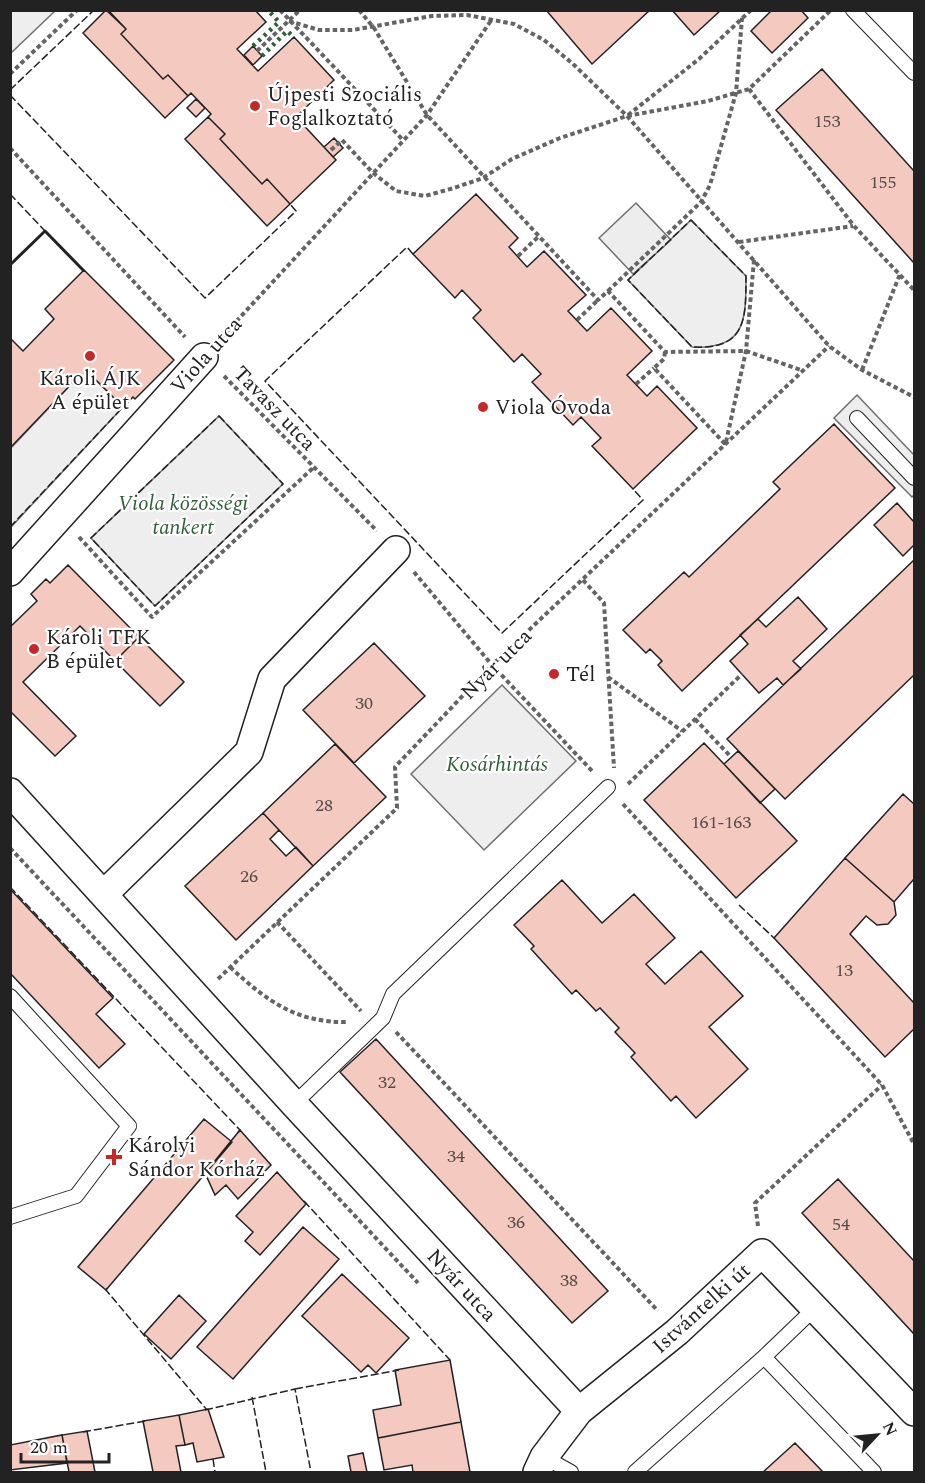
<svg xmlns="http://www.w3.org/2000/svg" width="925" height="1483" font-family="Spectral,serif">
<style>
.green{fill:#eee;stroke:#6f6f6f;stroke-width:1.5}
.parking{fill:#ededed;stroke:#6f6f6f;stroke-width:1.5}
.building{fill:#f3c9c0;stroke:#222;stroke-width:1.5}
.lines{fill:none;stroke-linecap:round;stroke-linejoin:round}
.lane-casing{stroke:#222;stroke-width:16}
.street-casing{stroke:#222;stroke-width:30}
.path{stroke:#646464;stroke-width:4;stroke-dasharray:4.5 3;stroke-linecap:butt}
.lane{stroke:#fff;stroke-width:14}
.street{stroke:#fff;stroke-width:27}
.hedge{stroke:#2f5e38;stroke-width:4.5;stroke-dasharray:3 4.5;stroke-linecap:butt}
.fence{stroke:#222;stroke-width:1.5;stroke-dasharray:8 3;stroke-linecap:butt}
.wall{stroke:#222;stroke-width:3}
.poi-dot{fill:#c62828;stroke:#fff;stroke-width:2}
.labels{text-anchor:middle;stroke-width:4.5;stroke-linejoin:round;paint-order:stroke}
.number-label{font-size:18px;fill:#564c4a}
.poi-label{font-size:21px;fill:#222;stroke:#fff;text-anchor:start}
.street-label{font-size:21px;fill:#222;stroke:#fff}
.park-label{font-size:21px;font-style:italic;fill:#2f5e38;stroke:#fff}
</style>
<rect width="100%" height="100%" fill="#fff"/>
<path class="green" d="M11,10H55V11L11,53Z
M691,220L746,276C746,320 746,350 692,347L628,280Z
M91,375L123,407L11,527V448L79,376L87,378Z
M219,416L283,484L155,606L91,538Z
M502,685L576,761L484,850L411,774Z"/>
<path class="parking" d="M636,203L671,240L633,274L599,238Z
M857,395L914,455V495L912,497L834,418Z"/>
<path class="building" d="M106,10L126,29L121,34L163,79L168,75L188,96L165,118L83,33Z
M108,10H255L266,22L237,49L258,71L294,37L334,80L296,117L336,160L290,204L267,179L262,184L220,139L225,134L208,117L211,114L191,93L188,96L168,75L163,79L121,34L126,29Z
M546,10H650L592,64Z
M672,10H721L694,35Z
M772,10H801L808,18L772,53L751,31Z
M253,46L262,56L253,65L244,55Z
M822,69L914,171V263L776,110Z
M196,99L205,108L196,117L187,108Z
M208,117L225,134L220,139L262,184L267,179L290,204L267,226L185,139Z
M334,138L343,148L333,157L324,147Z
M476,194L518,238L509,247L527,267L544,251L586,295L568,311L587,331L611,308L652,351L627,375L647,396L657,386L697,428L633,489L592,446L601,438L581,417L573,425L532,382L541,374L522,354L514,362L473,318L481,310L462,290L455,298L413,254Z
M84,270L174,360L135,399L133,397L123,407L91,375L87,378L79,376L10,448V342L12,340L23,351L54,319L45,309Z
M834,424L895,488L682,691L658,665L662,661L650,649L646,653L623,630L684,572L689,577L780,489L773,482Z
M897,503L914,522V545L903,556L874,525Z
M914,560V675L785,799L727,739Z
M68,565L139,637L115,661L80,626L23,682L76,736L55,756L10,711V627L37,601L31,594L46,579L50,583Z
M798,597L827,629L793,661L801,669L783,685L777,678L759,693L730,661L748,644L740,635L758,619L766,627Z
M139,637L184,682L160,706L115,661Z
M374,643L425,696L354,763L303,710Z
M704,743L797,841L736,898L644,800Z
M335,744L386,797L313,866L263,813Z
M738,751L775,789L760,803L724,764Z
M903,794L914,804V879L894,902L845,858Z
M263,813L279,830L270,839L286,856L296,847L313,866L236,940L185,886Z
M845,858L894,902L896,915L888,924L877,925L866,916L850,934L914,1003V1029L885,1057L774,938Z
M562,880L602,923L634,894L675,938L646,964L665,984L701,951L743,996L709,1027L748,1069L696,1118L676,1096L671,1101L631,1057L635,1053L615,1032L619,1028L600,1008L596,1011L576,990L572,994L531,949L534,946L514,925Z
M10,889L113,998L96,1014L125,1044L99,1068L10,973Z
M376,1039L608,1291L572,1323L340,1072Z
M204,1119L232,1142L106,1290L78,1267Z
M240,1130L271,1165L238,1199L226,1185L215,1195L205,1173Z
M277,1172L306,1204L260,1255L245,1241L253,1232L236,1216Z
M838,1179L914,1261V1334L802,1213Z
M303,1227L339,1259L233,1379L197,1347Z
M342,1274L409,1338L376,1373L368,1365L361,1372L302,1316Z
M179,1295L206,1321L171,1359L144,1334Z
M450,1360L461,1422L378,1438L373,1410L401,1405L395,1370Z
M208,1409L224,1457L197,1462L193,1443L185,1445L179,1415Z
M179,1415L185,1445L176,1446L181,1472H153L143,1421Z
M461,1422L470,1472H413L412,1465L384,1470L378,1438Z
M87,1431L95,1472H69L62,1435Z
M62,1435L67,1463L10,1470V1445Z
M795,1443L823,1472H763Z
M363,1453L367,1472H351L348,1456Z"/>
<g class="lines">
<g class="lane-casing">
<path id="lane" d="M853,10L914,73
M857,418L914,478
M10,996L129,1126L76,1196L10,1217
M294,1104L383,1018L393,994L608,787
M764,1357L815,1308
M544,1457L571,1472
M635,1472L764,1357L874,1472"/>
</g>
<g class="street-casing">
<path id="street" d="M10,572L204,357
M10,792L294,1104L579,1411L544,1457L537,1472
M104,894L249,752L272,679L396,550
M579,1411L677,1332L762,1253L914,1412"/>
</g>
<path class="path" d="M280,10L403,140
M359,10L374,28L427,115L598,300L608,291L665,352L746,351L804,371
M289,21L319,30H353L432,16L467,15L514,24L544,40L572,63L627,116L829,346L862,370L914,397
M257,51L300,10
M10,74L77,10
M749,89L854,226L914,290
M628,115L699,59L751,10
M10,148L185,337
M331,150L342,140L372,172L396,191L425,196L454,188L483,178L512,159L560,138L627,116L708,101L749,89L831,10
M739,242L853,226
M518,256L538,237
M608,291L701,202L710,185L736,93L742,18
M577,320L598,300
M221,338L427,115L492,19
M665,352L664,359L654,368L725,444
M862,370L900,274
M224,376L377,531
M636,384L654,368
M726,442L746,351L754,260
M79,537L152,617L313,468
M414,572L492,665L593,772
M583,580L604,603L614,768
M608,677L682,731
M695,719L731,757
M628,784L742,674
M623,804L882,1085L914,1144
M10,848L418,1283
M277,922L361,1011
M230,967C267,1001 296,1023 348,1022
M218,979L397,808L395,767L492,665L829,346
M396,1032L658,1311
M758,1226L755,1203L882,1085"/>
<use href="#lane" class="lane"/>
<use href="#street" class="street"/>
<path class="hedge" d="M253,46L279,22L268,10
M262,56L287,31L294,37"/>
<path class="fence" d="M10,90L94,10
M10,95L205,298L296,211L290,204
M10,194L45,231
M691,220L746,276C746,320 746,350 692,347L628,280Z
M413,254L407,247L265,381L502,633L643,500L633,489
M219,416L283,484L155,606L91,538Z
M10,527L123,407
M10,887L240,1130L237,1134
M739,905L774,938
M304,1201L450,1360
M107,1288L106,1290L207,1410
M295,1389L399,1370
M252,1397L266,1472
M205,1410L295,1389L311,1472
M83,1432L145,1421
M213,1459L215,1472"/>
<path class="wall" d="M10,265L45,231L83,270"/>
</g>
<g class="poi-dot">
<circle cx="255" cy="106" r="6"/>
<circle cx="90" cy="356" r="6"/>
<circle cx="483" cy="407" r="6"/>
<circle cx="34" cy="649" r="6"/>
<circle cx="554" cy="674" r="6"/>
<path d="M111 1148h6v6h6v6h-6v6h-6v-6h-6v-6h6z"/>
</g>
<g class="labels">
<g class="number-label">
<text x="827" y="127">153</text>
<text x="883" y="188">155</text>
<text x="364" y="709">30</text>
<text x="324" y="811">28</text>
<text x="721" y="828">161-163</text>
<text x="249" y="882">26</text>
<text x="844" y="976">13</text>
<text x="387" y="1088">32</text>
<text x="456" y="1162">34</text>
<text x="516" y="1228">36</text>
<text x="841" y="1230">54</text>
<text x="569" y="1286">38</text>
</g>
<g class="poi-label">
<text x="267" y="101">Újpesti Szociális<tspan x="267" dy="24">Foglalkoztató</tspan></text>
<text x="90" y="385" text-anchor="middle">Károli ÁJK<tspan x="90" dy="24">A épület</tspan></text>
<text x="495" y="414">Viola Óvoda</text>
<text x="46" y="644">Károli TFK<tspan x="46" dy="24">B épület</tspan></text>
<text x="566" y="681">Tél</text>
<text x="128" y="1152">Károlyi<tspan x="128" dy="24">Sándor Kórház</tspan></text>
</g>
<g class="street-label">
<text transform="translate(206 355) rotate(-48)" y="7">Viola utca</text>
<text transform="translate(275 408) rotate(46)" y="7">Tavasz utca</text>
<text transform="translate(496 664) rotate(-45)" y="7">Nyár utca</text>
<text transform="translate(462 1285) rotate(47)" y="7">Nyár utca</text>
<text transform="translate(701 1308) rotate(-42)" y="7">Istvántelki út</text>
</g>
<g class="park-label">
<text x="183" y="510">Viola közösségi<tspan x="183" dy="24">tankert</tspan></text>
<text x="497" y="771">Kosárhintás</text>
</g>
</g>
<rect width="925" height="1483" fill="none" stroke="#222222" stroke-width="24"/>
<g transform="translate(877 1435) rotate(64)" stroke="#ffffff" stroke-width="4.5" paint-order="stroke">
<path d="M0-4.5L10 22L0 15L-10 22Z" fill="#222222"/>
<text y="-9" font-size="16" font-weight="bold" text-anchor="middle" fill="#222222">N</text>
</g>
<path d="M21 1453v9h88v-9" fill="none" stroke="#222222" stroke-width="3"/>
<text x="30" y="1453" font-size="18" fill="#222222" stroke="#ffffff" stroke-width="4.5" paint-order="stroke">20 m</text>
</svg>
